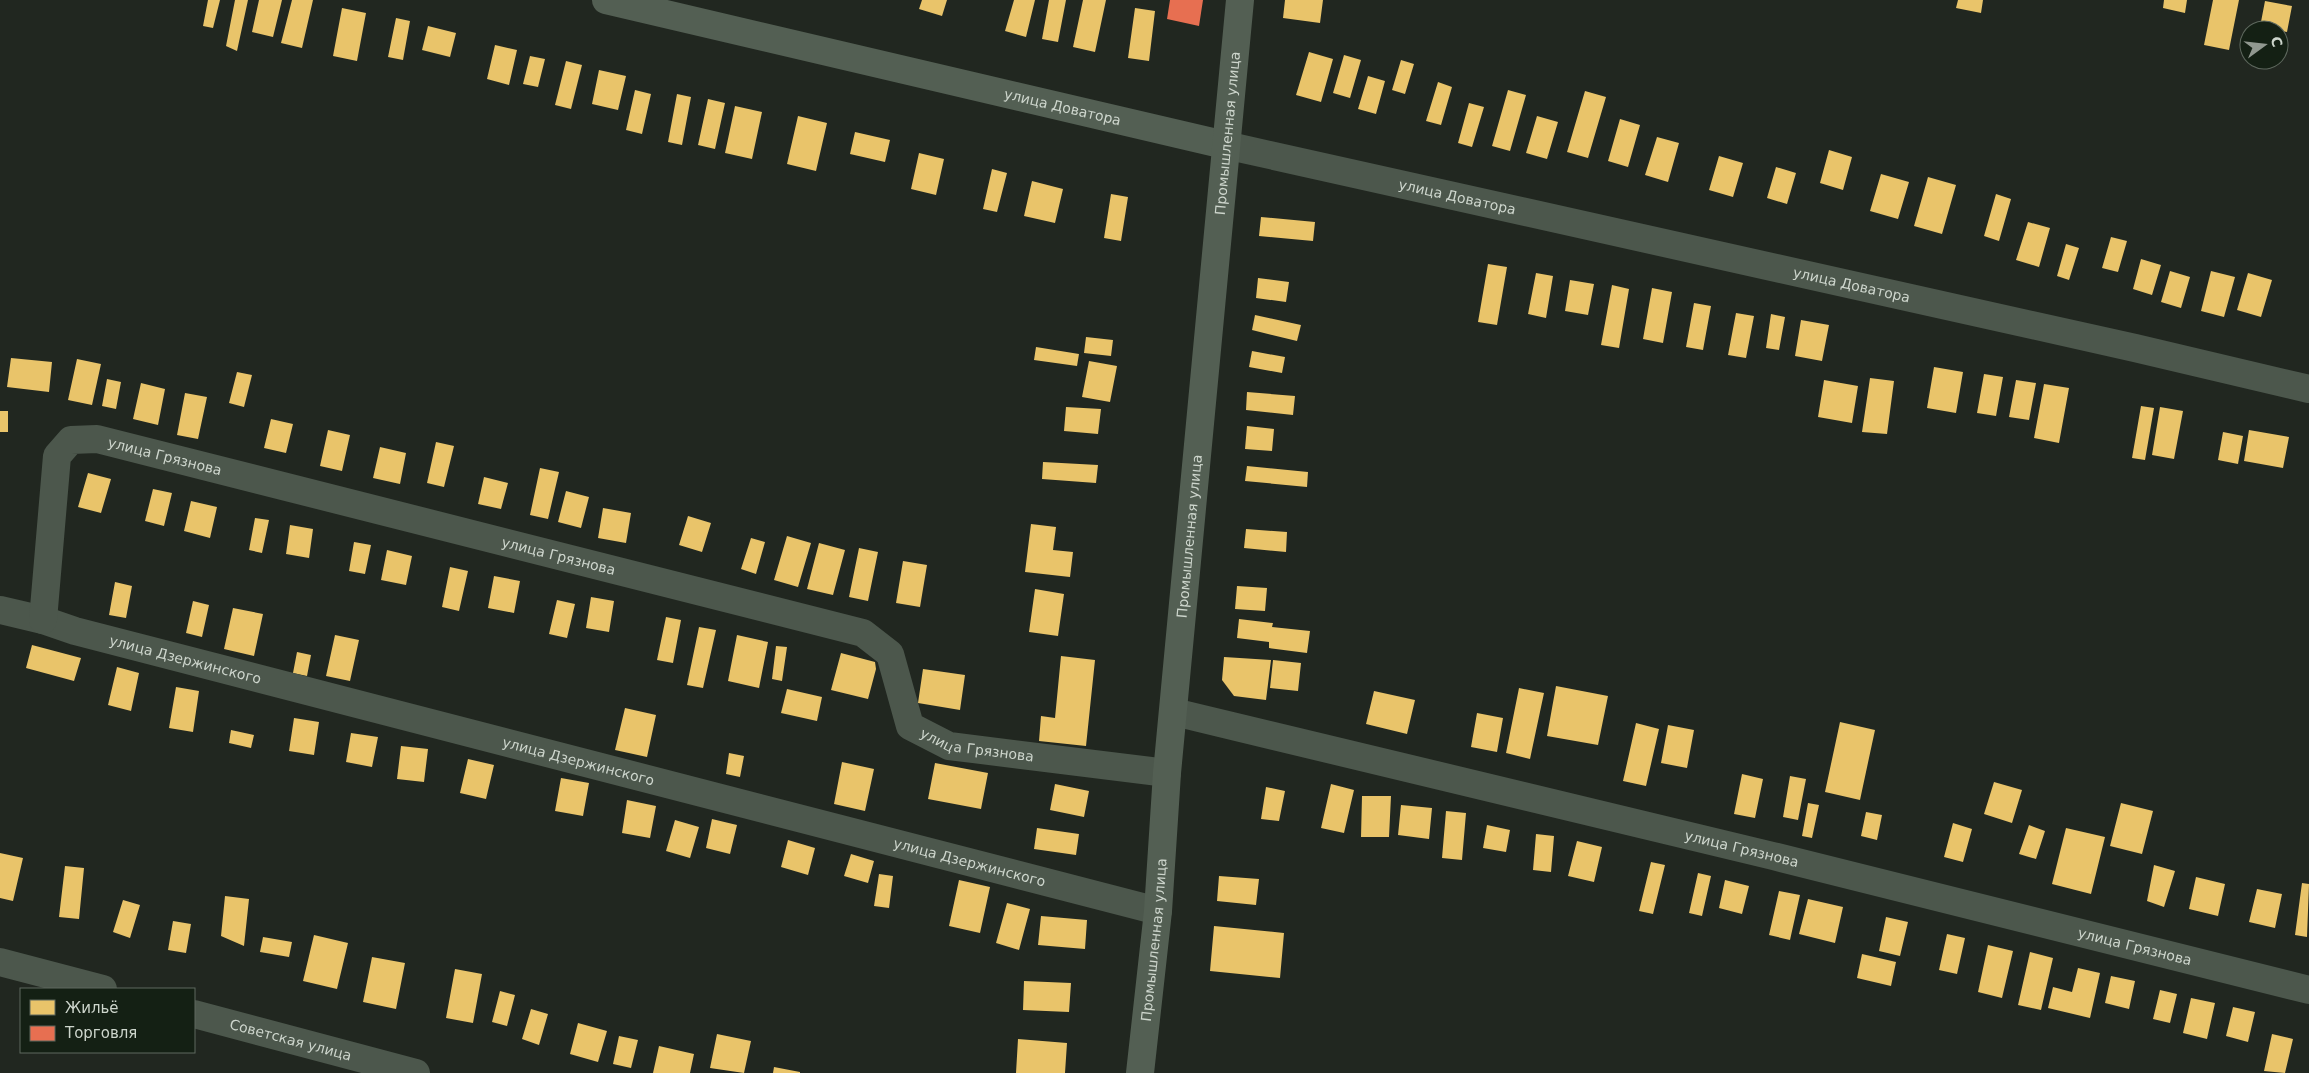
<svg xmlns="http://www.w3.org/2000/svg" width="2309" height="1073" font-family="'DejaVu Sans',sans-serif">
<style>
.homes{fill:#e9c46a}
.shops{fill:#e76f51}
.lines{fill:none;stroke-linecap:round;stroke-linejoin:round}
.minor{stroke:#4c574c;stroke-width:28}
.major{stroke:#535f53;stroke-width:28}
.labels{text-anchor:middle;stroke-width:5;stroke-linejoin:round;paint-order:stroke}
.street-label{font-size:14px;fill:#cdd5cc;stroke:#142014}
</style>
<rect width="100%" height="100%" fill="#212720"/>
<path class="homes" d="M208,0H220L213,28L203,26Z
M235,0H248L237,51L226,46Z
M259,0H282L273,37L252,32Z
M292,0H313L302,48L281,43Z
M922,0H947L942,16L919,9Z
M1014,0H1035L1026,37L1005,31Z
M1049,0H1066L1058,42L1042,39Z
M1083,0H1106L1095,52L1073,47Z
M1285,0H1323L1320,23L1283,18Z
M1958,0H1983L1981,13L1956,8Z
M2164,0H2187L2185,13L2163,8Z
M2213,0H2239L2229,50L2204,45Z
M2265,1L2292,6L2287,32L2260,27Z
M342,8L366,13L357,61L333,56Z
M1135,8L1155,11L1149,61L1128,58Z
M396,18L410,21L403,60L388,57Z
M428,26L456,33L450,57L422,50Z
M495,45L517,50L509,85L487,79Z
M1309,52L1333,59L1321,102L1296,95Z
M1344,55L1361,60L1350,98L1333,93Z
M530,56L545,59L538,87L523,84Z
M1401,60L1414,64L1405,94L1392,90Z
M566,61L582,65L571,109L555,105Z
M599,70L626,76L618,110L592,104Z
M1368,76L1385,81L1376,114L1358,109Z
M1438,82L1452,87L1441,125L1426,121Z
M635,90L651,94L642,134L626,130Z
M1508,90L1526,95L1510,151L1492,146Z
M1585,91L1606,97L1588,158L1567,152Z
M677,94L691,97L682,145L668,142Z
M708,99L725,103L715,149L698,145Z
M1469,103L1484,107L1472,147L1458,143Z
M735,106L762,112L752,159L725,153Z
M798,116L827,123L816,171L787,164Z
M1537,116L1558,122L1547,159L1526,153Z
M1620,119L1640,125L1628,167L1608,161Z
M855,132L890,140L885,162L850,154Z
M1657,137L1679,143L1668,182L1645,175Z
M1829,150L1852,157L1843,190L1820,183Z
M919,153L944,159L936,195L911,189Z
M1719,156L1743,163L1733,197L1709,190Z
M1776,167L1796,173L1787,204L1767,198Z
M992,169L1007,173L997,212L983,209Z
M1881,174L1909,182L1898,219L1870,211Z
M1928,177L1956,185L1942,234L1914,226Z
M1032,181L1063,189L1055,223L1024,216Z
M1111,194L1128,197L1121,241L1104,238Z
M1996,194L2011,199L1999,241L1984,236Z
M1261,217L1315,222L1313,241L1259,236Z
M2028,222L2050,228L2039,267L2016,260Z
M2111,237L2127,241L2118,272L2102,268Z
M2066,244L2079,248L2069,280L2057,276Z
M2141,259L2161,265L2152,295L2133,289Z
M1488,264L1507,267L1497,325L1478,322Z
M2170,271L2190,277L2181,308L2161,302Z
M2211,271L2235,277L2224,317L2201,311Z
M1536,273L1553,276L1546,318L1528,314Z
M2248,273L2272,280L2261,317L2237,310Z
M1258,278L1289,282L1286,302L1256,298Z
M1570,280L1594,284L1588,315L1565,311Z
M1612,285L1629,289L1619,348L1601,345Z
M1652,288L1672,292L1663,343L1643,339Z
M1694,303L1711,306L1703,350L1686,347Z
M1736,313L1754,316L1746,358L1728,355Z
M1771,314L1785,317L1779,350L1766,348Z
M1255,315L1301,325L1297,341L1252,330Z
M1801,320L1829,325L1822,361L1795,356Z
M1086,337L1113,340L1111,356L1084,353Z
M1036,347L1079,354L1077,366L1034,360Z
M1252,351L1285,357L1282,373L1249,367Z
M11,358L52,362L49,392L7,387Z
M77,359L101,364L92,405L68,400Z
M1089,361L1117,366L1110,402L1082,397Z
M1934,367L1963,372L1956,413L1927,408Z
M237,372L252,375L244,407L229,403Z
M1984,374L2003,377L1996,416L1977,413Z
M1870,378L1894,381L1887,434L1862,432Z
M107,379L121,382L116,409L102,406Z
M1824,380L1858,386L1852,423L1818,417Z
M2016,380L2036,383L2029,420L2009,417Z
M141,383L165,389L158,425L133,419Z
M2044,384L2069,388L2059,443L2034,438Z
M1247,392L1295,396L1293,415L1246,410Z
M185,393L207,397L198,439L177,435Z
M2141,406L2154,408L2145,460L2132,458Z
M1066,407L1101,409L1098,434L1064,431Z
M2160,407L2183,411L2174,459L2152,455Z
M0,411H8V432H0Z
M271,419L293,424L286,453L264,448Z
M1247,426L1274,429L1272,451L1245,449Z
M328,430L350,435L342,471L320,466Z
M2249,430L2289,437L2283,468L2244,461Z
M2223,432L2243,436L2238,464L2218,460Z
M436,442L454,446L444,487L427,483Z
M380,447L406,453L400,484L373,478Z
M1043,462L1098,465L1096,483L1042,479Z
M1247,466L1308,472L1307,487L1245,481Z
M540,468L559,472L548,519L530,515Z
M88,473L111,479L101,513L78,507Z
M484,477L508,483L501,509L478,504Z
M153,489L172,493L164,526L145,521Z
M566,491L589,497L581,528L558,522Z
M191,501L217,507L210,538L184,531Z
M603,508L631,513L626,543L598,538Z
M688,516L711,523L702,552L679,545Z
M255,518L269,520L262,553L249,550Z
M1031,524L1056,527L1053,550L1073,552L1070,577L1025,572Z
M290,525L313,529L309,558L286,554Z
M1246,529L1287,532L1286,552L1244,548Z
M787,536L811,543L798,587L774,580Z
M751,538L765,542L756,574L741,569Z
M354,542L371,545L365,574L349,571Z
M819,543L845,550L833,595L807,589Z
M859,548L878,552L868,601L849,597Z
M387,550L412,556L406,585L381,580Z
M903,561L927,565L920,607L896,603Z
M450,567L468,571L459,611L442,607Z
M494,576L520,581L514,613L488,608Z
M115,582L132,586L126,618L109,615Z
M1237,586L1267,588L1265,611L1235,609Z
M1035,589L1064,594L1058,636L1029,632Z
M591,597L614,601L609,632L586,628Z
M557,600L575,604L567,638L549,634Z
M193,601L209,605L202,637L186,633Z
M233,608L263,614L254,656L224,649Z
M666,617L681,620L673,663L657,660Z
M1239,619L1273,623L1272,627L1310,631L1307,653L1269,648V642L1237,638Z
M699,627L716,630L703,688L687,685Z
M335,635L359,640L350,681L326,676Z
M737,635L768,642L759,688L728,681Z
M32,645L81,658L74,681L26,668Z
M776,646L787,647L782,681L772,679Z
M297,652L311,655L307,676L293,673Z
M841,653L875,662L876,669L868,699L831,690Z
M1061,656L1095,660L1086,746L1039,741L1041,716L1055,718Z
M1224,657L1271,660L1266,700L1234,696L1222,680Z
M1273,660L1301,663L1298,691L1270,688Z
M117,667L139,673L131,711L108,705Z
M923,669L965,675L960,710L918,703Z
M1556,686L1608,696L1598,745L1547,736Z
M176,687L199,691L193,732L169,728Z
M1519,688L1544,693L1530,759L1506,753Z
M787,689L822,697L817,721L781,713Z
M1374,691L1415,700L1407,734L1366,724Z
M625,708L656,715L647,757L615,750Z
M1477,713L1503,718L1497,752L1471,747Z
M294,718L319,722L314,755L289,751Z
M1840,722L1875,730L1860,800L1825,792Z
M1636,723L1659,729L1646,786L1623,781Z
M1668,725L1694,730L1687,768L1661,763Z
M231,730L254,735L251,748L229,743Z
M351,733L378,737L372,767L346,762Z
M401,746L428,749L424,782L397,779Z
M729,753L744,756L740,777L726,774Z
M468,759L494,765L486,799L460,793Z
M842,762L874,769L865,811L834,804Z
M935,763L988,773L981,809L928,799Z
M1742,774L1763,779L1755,818L1734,814Z
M1790,776L1806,779L1798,820L1783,817Z
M561,778L589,783L583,816L555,811Z
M1994,782L2022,790L2012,823L1984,814Z
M1055,784L1089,791L1084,817L1050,810Z
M1331,784L1354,790L1344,833L1321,828Z
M1266,787L1285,791L1279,821L1261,819Z
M1362,796H1391L1389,837H1361Z
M627,800L656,806L650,838L622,833Z
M1808,803L1819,805L1812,838L1802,836Z
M2121,803L2153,811L2142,854L2110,846Z
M1401,805L1432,808L1429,839L1398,835Z
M1446,811L1466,813L1462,860L1442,858Z
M1866,812L1882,815L1877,840L1861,836Z
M712,819L737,825L730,854L706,848Z
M675,820L699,827L690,858L666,851Z
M1953,823L1972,829L1963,862L1944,857Z
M1487,825L1510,830L1506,852L1483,848Z
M2029,825L2045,831L2036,859L2019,854Z
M1037,828L1079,834L1076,855L1034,849Z
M2066,828L2105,837L2091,894L2052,884Z
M1536,834L1554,836L1551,872L1533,870Z
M788,840L815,848L808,875L781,867Z
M1577,841L1602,847L1594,882L1568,876Z
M0,853L23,858L13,901L0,898Z
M851,854L874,861L868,883L844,876Z
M1651,862L1665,865L1653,914L1639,911Z
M2154,865L2175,871L2164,907L2147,901Z
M65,866L84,868L79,919L59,917Z
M1698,873L1711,876L1702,916L1689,913Z
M879,874L893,876L889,908L874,906Z
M1219,876L1259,879L1256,905L1217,901Z
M2196,877L2225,884L2218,916L2189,909Z
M959,880L990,887L980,933L949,926Z
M1725,880L1749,886L1742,914L1719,908Z
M2302,883L2309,884L2307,937L2295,935Z
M2257,889L2282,894L2275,928L2249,922Z
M1779,891L1800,895L1790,940L1769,935Z
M225,896L249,899L244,946L221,936Z
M1808,899L1843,907L1835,943L1799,934Z
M123,900L140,905L130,938L113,932Z
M1007,903L1030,909L1019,950L996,943Z
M1041,916L1087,920L1085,949L1038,945Z
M1886,917L1908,922L1900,956L1879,951Z
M173,921L191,924L186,953L168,950Z
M1214,926L1284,933L1280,978L1210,971Z
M1947,934L1965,938L1957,974L1939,970Z
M314,935L348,943L337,989L303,981Z
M263,937L292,942L289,957L260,952Z
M1988,945L2013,951L2002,998L1978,992Z
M2030,952L2053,958L2041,1010L2018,1005Z
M1862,954L1896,962L1891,986L1857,978Z
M372,957L405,963L396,1009L363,1002Z
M2078,968L2100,973L2090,1018L2048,1008L2053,987L2072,992Z
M455,969L482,974L473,1023L446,1018Z
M2111,976L2135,981L2129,1009L2105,1003Z
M1024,981L1071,983L1069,1012L1023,1010Z
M2160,990L2177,994L2170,1023L2153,1019Z
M500,991L515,995L507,1026L492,1022Z
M2191,998L2215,1003L2207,1039L2183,1033Z
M2233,1007L2255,1012L2248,1042L2226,1036Z
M531,1009L548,1014L539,1045L522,1039Z
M578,1023L607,1031L598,1062L570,1054Z
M717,1034L751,1041L744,1073L710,1068Z
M2272,1034L2293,1039L2285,1073L2264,1071Z
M619,1036L638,1040L631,1068L613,1064Z
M1018,1039L1067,1043L1065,1073H1016Z
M659,1046L694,1054L690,1073H653Z
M774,1067L800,1072V1073H773Z"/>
<path class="shops" d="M1170,0H1203L1199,26L1167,19Z"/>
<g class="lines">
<g class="minor">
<path id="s1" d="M1225,145L2135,348L2309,389"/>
<path id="s2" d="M0,610L43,620L75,631L1158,911"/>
<path id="s3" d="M43,620L57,456L71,440L97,439L863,633L890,654L910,726L949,746L1167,773"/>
<path id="s4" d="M1174,712L1773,856L2309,990"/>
<path d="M0,962L103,989"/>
<path id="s5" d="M194,1014L416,1073"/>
</g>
<g class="major">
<path id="s6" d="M606,0L1225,145"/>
<path id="s7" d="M1140,1073L1158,911L1167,773L1240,0"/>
</g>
</g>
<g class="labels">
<g class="street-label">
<text dy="5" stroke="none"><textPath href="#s6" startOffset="469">улица Доватора</textPath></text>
<text dy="5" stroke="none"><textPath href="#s7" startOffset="944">Промышленная улица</textPath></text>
<text dy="5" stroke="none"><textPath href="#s1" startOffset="238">улица Доватора</textPath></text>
<text dy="5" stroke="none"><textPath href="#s1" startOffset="642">улица Доватора</textPath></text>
<text dy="5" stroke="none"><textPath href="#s3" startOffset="282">улица Грязнова</textPath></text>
<text dy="5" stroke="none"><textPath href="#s7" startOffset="539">Промышленная улица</textPath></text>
<text dy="5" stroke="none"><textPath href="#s3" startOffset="688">улица Грязнова</textPath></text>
<text dy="5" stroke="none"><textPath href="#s2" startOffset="192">улица Дзержинского</textPath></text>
<text dy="5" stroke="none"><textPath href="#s3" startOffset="1182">улица Грязнова</textPath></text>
<text dy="5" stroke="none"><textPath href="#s2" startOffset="598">улица Дзержинского</textPath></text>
<text dy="5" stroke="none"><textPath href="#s4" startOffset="584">улица Грязнова</textPath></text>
<text dy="5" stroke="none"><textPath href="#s2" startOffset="1002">улица Дзержинского</textPath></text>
<text dy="5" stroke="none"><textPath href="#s7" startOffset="134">Промышленная улица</textPath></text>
<text dy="5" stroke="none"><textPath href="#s4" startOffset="989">улица Грязнова</textPath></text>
<text dy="5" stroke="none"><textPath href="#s5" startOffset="100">Советская улица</textPath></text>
</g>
</g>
<rect x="20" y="988" width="175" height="65" fill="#142014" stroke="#5e685e"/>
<rect x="30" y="1000" width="25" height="15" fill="#e9c46a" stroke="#5e685e"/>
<text x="65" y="1013" font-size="15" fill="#cdd5cc">Жильё</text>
<rect x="30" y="1026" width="25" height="15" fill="#e76f51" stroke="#5e685e"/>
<text x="65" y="1038" font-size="15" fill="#cdd5cc">Торговля</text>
<g transform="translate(2264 45) rotate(75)"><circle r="24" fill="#142014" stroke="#5e685e"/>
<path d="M0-4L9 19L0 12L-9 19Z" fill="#919890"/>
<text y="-8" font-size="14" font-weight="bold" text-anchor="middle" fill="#cdd5cc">С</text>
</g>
</svg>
